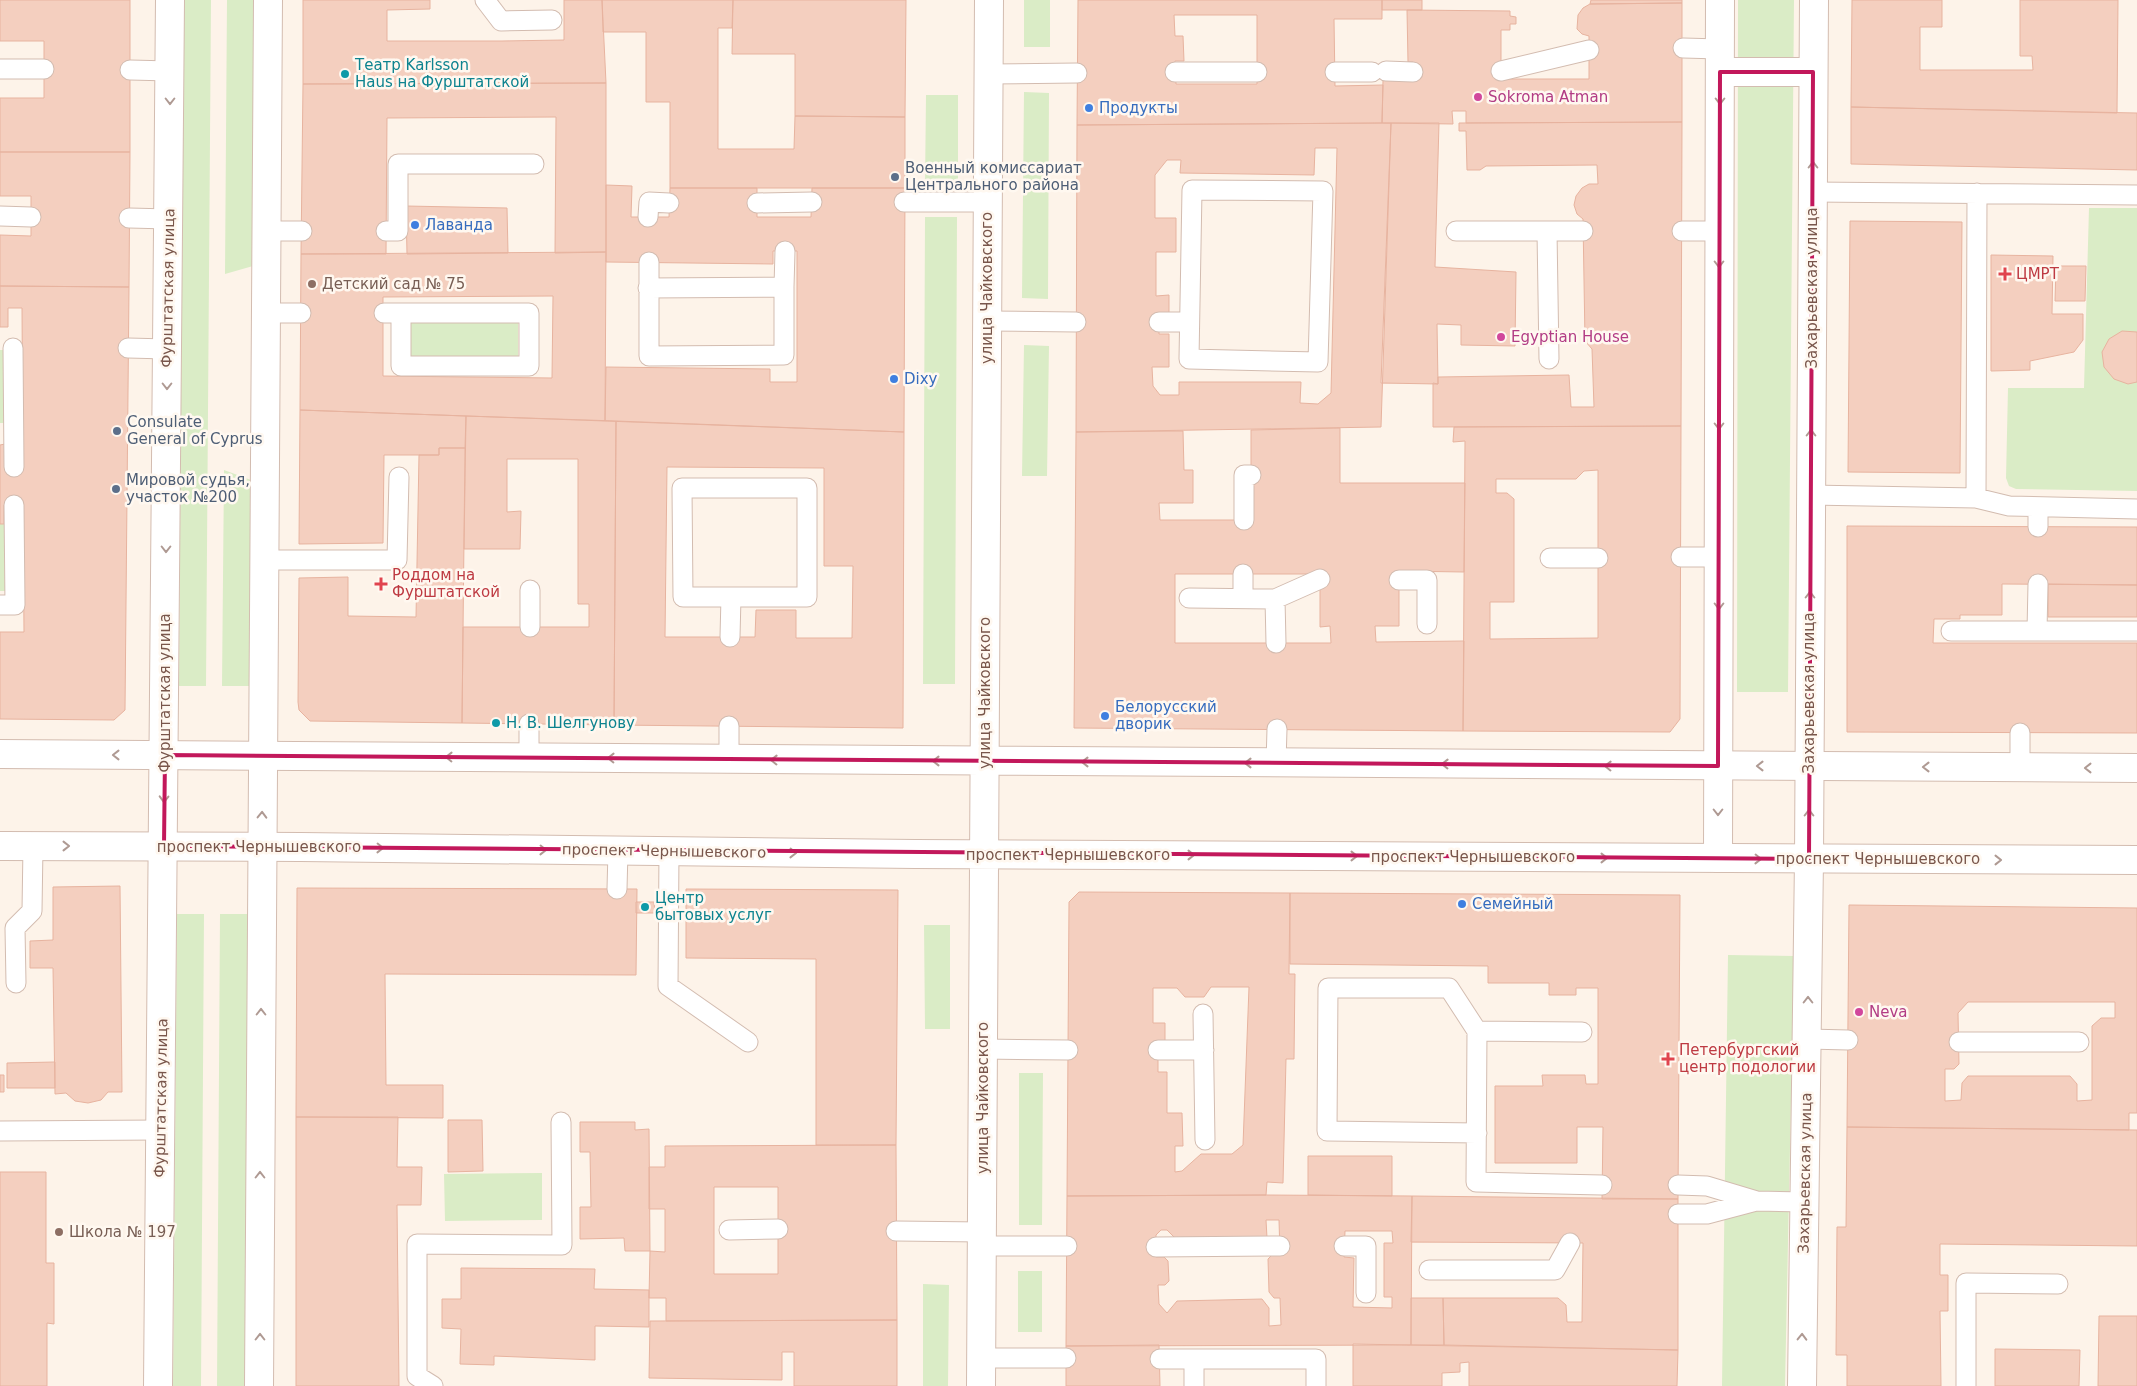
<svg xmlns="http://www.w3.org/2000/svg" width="2137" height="1386" font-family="'DejaVu Sans',sans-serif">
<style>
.green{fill:#daecc6}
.building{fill:#f4cfbf;stroke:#e7b39f;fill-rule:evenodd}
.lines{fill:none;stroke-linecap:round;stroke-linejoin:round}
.service-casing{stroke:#d3bcb0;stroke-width:21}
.minor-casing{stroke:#d3bcb0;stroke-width:30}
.tertiary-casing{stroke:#d3bcb0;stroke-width:30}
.service{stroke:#fff;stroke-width:19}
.minor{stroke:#fff;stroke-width:28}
.tertiary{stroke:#fff;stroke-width:28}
.oneway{stroke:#af9a93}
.marked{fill:none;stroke:#c2185b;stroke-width:4;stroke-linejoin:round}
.culture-dot{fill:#0f9aa8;stroke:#fff8f0;stroke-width:2}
.hotel-dot{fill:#d1479c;stroke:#fff8f0;stroke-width:2}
.shop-dot{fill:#3f7fe0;stroke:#fff8f0;stroke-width:2}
.service-dot{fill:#5c6f8a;stroke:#fff8f0;stroke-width:2}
.health-dot{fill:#e0444e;stroke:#fff8f0;stroke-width:2}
.education-dot{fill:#8d6e63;stroke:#fff8f0;stroke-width:2}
.labels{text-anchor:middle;stroke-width:5;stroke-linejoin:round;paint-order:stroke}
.culture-label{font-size:15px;fill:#0d838f;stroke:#fff8f0;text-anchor:start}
.hotel-label{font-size:15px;fill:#b23c85;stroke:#fff8f0;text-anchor:start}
.shop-label{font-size:15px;fill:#366cbe;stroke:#fff8f0;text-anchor:start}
.service-label{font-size:15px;fill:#4e5e75;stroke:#fff8f0;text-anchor:start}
.health-label{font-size:15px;fill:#be3a42;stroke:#fff8f0;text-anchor:start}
.education-label{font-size:15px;fill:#785e54;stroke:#fff8f0;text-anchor:start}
.street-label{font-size:15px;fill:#79564b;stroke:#fff8f0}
</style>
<rect width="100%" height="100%" fill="#fdf3e9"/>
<path class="green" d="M184,0H211L206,686H179Z
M227,0H254L253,266L225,274Z
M1024,0H1050V47H1024Z
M1738,0H1794L1788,692H1737Z
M1024,92L1049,93L1048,299L1022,298Z
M926,95H958V184L925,185Z
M2089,208H2137V491L2016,489L2009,486L2006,478L2008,388H2084Z
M925,217H957L955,684H923Z
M410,321H518V358H410Z
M1024,345L1049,346L1047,476H1022Z
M0,350H4V423H0Z
M224,470L251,480L250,686H222Z
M0,524H4L5,591H0Z
M177,914H204L201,1386H173Z
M220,914H248L245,1386H217Z
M924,925H950V1029H925Z
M1728,955L1794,956L1785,1386H1722Z
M1019,1073H1043L1042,1225H1019Z
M542,1173V1220L445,1221L444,1174Z
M1018,1271H1042V1332H1018Z
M923,1284L949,1285L948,1386H923Z"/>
<path class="building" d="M0,0H130V152H0V98H44V41H0Z
M303,0H430V9L387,10V41H502L564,40V0H602L606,83L303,84Z
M602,0H733L732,28H718V149H794L795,116L905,117V188H670V102H646V32H603Z
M733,0H906L905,117L795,116V54H732Z
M1078,0H1382V19H1334L1335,86L1383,85L1382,123L1077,125ZM1174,15H1257V84H1176L1175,61H1184L1183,36H1175Z
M1382,0H1422V10H1382Z
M1591,0H1682V3L1590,4Z
M1852,0H1942V27H1920V70H2033L2032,56H2020V0H2118L2117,113L1851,107Z
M1682,3V122L1466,123V111H1452L1453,124L1382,123L1383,80H1414L1413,62H1408L1407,10L1510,11V16L1516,17V24H1510V30H1501V79H1589V36L1582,34L1577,29L1578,15L1583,8L1590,4Z
M606,83V252L555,253L556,117L387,118L386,254H301L303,84Z
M1851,107L2137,113V170L1851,164Z
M1682,122L1681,426L1433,427V383L1438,384V377L1569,375L1571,407H1594L1592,349L1585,341L1583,219L1577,214L1574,205L1576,196L1582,188L1589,184H1598L1597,165L1486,166L1480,170H1467L1466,131H1459V123Z
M1391,123L1381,427L1076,432L1077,125ZM1315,148H1337L1331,393L1318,404L1300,403L1301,382H1179V395H1160L1153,386L1152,367H1169V334H1159V322L1169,313V295L1156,296V252H1176V218H1155V175L1167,160H1181L1180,173L1314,175Z
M1391,123H1439L1435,267L1516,272L1515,346L1461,345V325L1437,324L1438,384L1381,383Z
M0,152H130L129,287L0,286V235L31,236V196H0Z
M606,185L632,186L631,217H669L670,188H757V217H811L812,188H905L904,432L605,421L606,367L770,369V382H797V251H773V264L606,262Z
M406,206L507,208L508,253L407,254Z
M1850,221L1962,222L1960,473L1848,472Z
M606,252L605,421L300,410L301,254ZM553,296L552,378L383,376V297Z
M1991,255L2053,256L2052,314H2083V340L2074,352L2030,361V370L1991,371Z
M2056,266H2086L2085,301H2055Z
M0,286L129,287L125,710L114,720L0,719V632H24L23,505H4V524H0V445L5,444L23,467L22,308H8V327H0Z
M2122,331L2137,332V382L2128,384L2114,379L2104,367L2102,352L2109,339Z
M300,410L466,416L465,448H439V455H384L383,543L299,544Z
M466,416L616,421L614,725L462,723L463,627H589V604H578V459H507V512L521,511L520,549H464Z
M616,421L904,432L903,728L614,725ZM667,467L824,468V566H853L852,638H796V610H756L755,637H665Z
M1681,426L1680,719L1670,732L1463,731L1465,441L1453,442L1454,427ZM1598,470V638L1490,639V602H1514V499L1507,493H1496V479H1576L1584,471Z
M1340,428V483H1465L1464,572L1399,571V626H1375L1376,642L1464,641L1463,731L1074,728L1076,432L1183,431L1184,470H1193V503H1159L1160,520H1251V430ZM1175,574H1320V627L1330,626L1331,643H1175Z
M439,448H465L462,723L310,721L299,710L298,702L299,578L348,577V616L416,617L419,455H439Z
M1847,526L2137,527V585L2002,584V615H1960V619H1934L1933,643H2137V733L1847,732Z
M2048,584L2137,585V617H2048Z
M120,886L122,1092H108L101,1100L88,1103L75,1101L66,1093L55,1094L53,968H30V941L53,940V887Z
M297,888L637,889L636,975L385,974L386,1085H443V1118L296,1117Z
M686,889L898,890L896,1145H816V959L686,958Z
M1079,892L1290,893L1289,974H1295L1294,1059H1286L1283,1183L1267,1182L1266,1195L1067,1196L1069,902ZM1211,987H1249L1243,1145L1232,1154H1201L1182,1171L1175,1172V1146H1183L1182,1113H1167V1072H1158V1041H1165V1023H1153V988H1177L1185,997H1204Z
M1290,893L1680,895L1678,1199H1602L1603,1127H1577V1163H1495V1086H1543L1542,1075H1585L1586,1084H1598V988H1576V995H1549V983H1488V966L1290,964Z
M636,902H654L655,913H636Z
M1849,905L2137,908V1113H2129V1130L1847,1127ZM1968,1002H2115V1018H2101L2092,1026V1100L2077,1101V1084L2070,1076H1968L1962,1083L1961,1100L1945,1101V1069H1954L1959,1064L1958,1013Z
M55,1062V1088H7V1063Z
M0,1075H4V1092H0Z
M296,1117H398L397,1167H422L421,1205H397L399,1386H296Z
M448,1120H482L483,1171L448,1172Z
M580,1122H635V1130L649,1129L650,1251H625L624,1238L580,1239V1207H591L590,1152H580Z
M1847,1127L2137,1130V1246L1940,1244V1275H1948V1311H1940L1941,1386H1847V1355H1836L1837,1227H1846Z
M896,1145L897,1320L666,1321V1298H649L650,1251L665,1252V1209H649V1167H665V1146ZM714,1187H778V1274H714Z
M1308,1156H1392V1196L1308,1195Z
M0,1172H46V1263H54V1324L47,1323V1386H0Z
M1266,1195L1412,1196L1411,1345L1066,1346L1067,1196ZM1266,1220H1279L1280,1254H1273L1268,1259L1269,1292L1274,1298H1280L1281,1325L1269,1326V1308L1262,1299L1177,1301L1167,1313L1159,1304L1158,1285H1165L1169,1281L1168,1261L1164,1257H1156V1235L1161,1230H1167L1177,1240L1267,1238ZM1345,1231H1392L1393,1243H1384V1297H1392V1308L1353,1307L1354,1258L1344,1257Z
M1412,1196L1678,1199V1350L1444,1345L1443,1298H1558L1566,1305L1567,1322H1582L1583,1243L1411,1242Z
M461,1268L595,1269L594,1289L649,1290V1327L595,1326V1360L494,1356V1365L460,1364L461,1329L442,1328V1299H461Z
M1411,1298H1443L1444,1345H1411Z
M2099,1316H2137V1386H2098Z
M897,1320V1386H794V1352H782V1380L649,1378L650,1321Z
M1353,1344L1678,1350L1677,1386H1469V1362L1460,1363V1372L1442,1373V1386H1353Z
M1159,1345L1160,1386H1066V1346Z
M1995,1349L2080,1350L2079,1386H1995Z"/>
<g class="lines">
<g class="service-casing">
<path id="service" d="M485,0L501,21L552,20
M1683,48L1720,49
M0,69H44
M130,70L170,71
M1386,71L1413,72
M1501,71L1589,50
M1175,72H1257
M1335,72H1372
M988,74L1077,73
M1192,190L1323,191L1318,362L1189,359Z
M1812,192L2137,195
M904,202H987
M757,203L812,202
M0,216L31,217
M648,217L649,202L669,203
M129,218L169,219
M266,231H302
M386,231H398V164H534
M1456,231H1583
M1547,231L1549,359
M1682,231H1719
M784,287L785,251
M648,288L784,287V355L649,356V262
M265,313H301
M384,313H529V366H401V313
M987,321L1076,322
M1159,322H1189
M13,348L14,467
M128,348L167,349
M682,488H807V597H683Z
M1810,495L1976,498L2009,506L2137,509
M1976,498L1977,193
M2038,507V527
M1244,520V475H1251
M1681,557H1719
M1550,558H1598
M264,560H397L399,477
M1399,580H1427V624
M530,590V627
M1189,598L1275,599L1320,579
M1243,599V574
M1275,599L1276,643
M0,605H15L14,505
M1951,631H2137
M2037,631L2038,584
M730,637L731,597
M2020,733V768
M529,757V724
M729,759V726
M1276,763L1277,729
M669,851L668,986L748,1042
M617,889L618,851
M16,983L15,928L32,911L33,846
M1203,1014L1205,1140
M1477,1031L1582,1032
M1808,1039L1848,1040
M1959,1042H2079
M983,1049L1068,1050
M1158,1050H1204
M0,1131L161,1130
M1477,1133L1327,1131L1328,988H1449L1477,1031L1476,1182L1602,1185
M1678,1185L1707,1186L1757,1201L1805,1202
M1678,1214H1707L1756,1201
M729,1230L778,1229
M896,1231L982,1232
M983,1246H1067
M1344,1246H1366V1293
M1156,1247L1280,1246
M1429,1270H1555L1570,1243
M982,1358H1066
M1160,1359H1316V1386
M433,1386L417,1376V1244L562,1245L561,1122
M1194,1386V1359
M1966,1386V1283L2058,1284"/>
</g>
<g class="minor-casing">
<path id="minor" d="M1720,72H1813
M1718,858L1720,0
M158,1386L170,0
M259,1386L268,0
M1802,1386L1809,859L1814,0"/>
</g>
<g class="tertiary-casing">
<path id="tertiary" d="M0,754L2137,768
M0,846L301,847L915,854L2137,860
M981,1386L989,0"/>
</g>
<use href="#service" class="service"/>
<use href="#minor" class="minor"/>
<use href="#tertiary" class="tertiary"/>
</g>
<defs><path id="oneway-chevron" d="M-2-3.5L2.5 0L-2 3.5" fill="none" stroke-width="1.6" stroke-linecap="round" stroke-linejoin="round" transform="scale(1.25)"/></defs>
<g class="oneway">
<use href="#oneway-chevron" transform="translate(170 101) rotate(90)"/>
<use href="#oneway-chevron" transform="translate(1720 101) rotate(90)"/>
<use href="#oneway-chevron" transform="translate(1813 165) rotate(-90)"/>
<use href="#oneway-chevron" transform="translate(1719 264) rotate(90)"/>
<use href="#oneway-chevron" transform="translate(167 386) rotate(90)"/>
<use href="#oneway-chevron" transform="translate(1719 426) rotate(90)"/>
<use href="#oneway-chevron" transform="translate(1811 433) rotate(-90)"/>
<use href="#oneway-chevron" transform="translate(166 549) rotate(90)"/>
<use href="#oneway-chevron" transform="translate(1810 595) rotate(-90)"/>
<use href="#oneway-chevron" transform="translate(1719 606) rotate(90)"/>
<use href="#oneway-chevron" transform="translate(116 755) rotate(-180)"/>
<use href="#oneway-chevron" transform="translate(449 757) rotate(-179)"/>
<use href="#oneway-chevron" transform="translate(611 758) rotate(-179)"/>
<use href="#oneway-chevron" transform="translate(774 760) rotate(-179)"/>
<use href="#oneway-chevron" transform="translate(936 761) rotate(180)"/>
<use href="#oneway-chevron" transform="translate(1085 762) rotate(-180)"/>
<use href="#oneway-chevron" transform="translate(1248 763) rotate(-180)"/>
<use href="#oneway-chevron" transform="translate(1445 764) rotate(-179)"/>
<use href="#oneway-chevron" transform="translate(1608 766) rotate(-179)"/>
<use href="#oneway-chevron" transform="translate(1760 766) rotate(180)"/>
<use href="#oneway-chevron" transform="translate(1926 767) rotate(-180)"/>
<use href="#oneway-chevron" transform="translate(2088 768) rotate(-180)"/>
<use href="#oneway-chevron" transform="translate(164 799) rotate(91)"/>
<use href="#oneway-chevron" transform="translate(1718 812) rotate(90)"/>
<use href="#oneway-chevron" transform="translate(1809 813) rotate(-90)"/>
<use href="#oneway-chevron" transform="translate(262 815) rotate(-89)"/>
<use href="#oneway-chevron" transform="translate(66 846)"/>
<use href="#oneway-chevron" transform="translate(380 848) rotate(1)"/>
<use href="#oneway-chevron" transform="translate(543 850) rotate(1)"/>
<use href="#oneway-chevron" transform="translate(793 853) rotate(1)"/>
<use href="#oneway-chevron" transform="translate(1191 855)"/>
<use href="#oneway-chevron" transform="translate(1354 856)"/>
<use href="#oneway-chevron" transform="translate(1604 858)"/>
<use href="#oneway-chevron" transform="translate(1758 859) rotate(1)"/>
<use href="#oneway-chevron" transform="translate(1998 860)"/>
<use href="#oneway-chevron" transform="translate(1808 1000) rotate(-90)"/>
<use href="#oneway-chevron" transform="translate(261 1012) rotate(-90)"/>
<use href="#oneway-chevron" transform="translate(260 1175) rotate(-90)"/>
<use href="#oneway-chevron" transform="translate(260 1337) rotate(-90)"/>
<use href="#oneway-chevron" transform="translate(1802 1337) rotate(-89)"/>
</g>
<path class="marked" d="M1720,72H1813L1809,859L164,846L165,755L1718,766Z"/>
<g class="culture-dot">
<circle cx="345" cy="74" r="5"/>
<circle cx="496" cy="723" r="5"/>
<circle cx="645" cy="907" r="5"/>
</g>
<g class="hotel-dot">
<circle cx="1478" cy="97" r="5"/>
<circle cx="1501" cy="337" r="5"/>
<circle cx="1859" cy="1012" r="5"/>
</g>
<g class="shop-dot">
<circle cx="1089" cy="108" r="5"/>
<circle cx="415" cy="225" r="5"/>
<circle cx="894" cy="379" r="5"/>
<circle cx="1105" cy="716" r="5"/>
<circle cx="1462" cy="904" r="5"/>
</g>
<g class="service-dot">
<circle cx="895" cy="177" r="5"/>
<circle cx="117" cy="431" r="5"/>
<circle cx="116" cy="489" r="5"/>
</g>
<g class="health-dot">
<path d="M2002.5 266.5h5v5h5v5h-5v5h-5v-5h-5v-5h5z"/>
<path d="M378.5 576.5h5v5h5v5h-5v5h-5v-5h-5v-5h5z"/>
<path d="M1665.5 1051.5h5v5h5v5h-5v5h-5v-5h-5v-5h5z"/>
</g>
<g class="education-dot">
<circle cx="312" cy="284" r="5"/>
<circle cx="59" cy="1232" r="5"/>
</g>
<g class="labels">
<g class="culture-label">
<text x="355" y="70">Театр Karlsson<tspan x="355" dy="17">Haus на Фурштатской</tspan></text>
<text x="506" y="728">Н. В. Шелгунову</text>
<text x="655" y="903">Центр<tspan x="655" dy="17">бытовых услуг</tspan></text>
</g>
<g class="hotel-label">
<text x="1488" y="102">Sokroma Atman</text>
<text x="1511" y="342">Egyptian House</text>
<text x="1869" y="1017">Neva</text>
</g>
<g class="shop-label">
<text x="1099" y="113">Продукты</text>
<text x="425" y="230">Лаванда</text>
<text x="904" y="384">Dixy</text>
<text x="1115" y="712">Белорусский<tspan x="1115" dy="17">дворик</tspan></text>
<text x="1472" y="909">Семейный</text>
</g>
<g class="service-label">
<text x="905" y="173">Военный комиссариат<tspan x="905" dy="17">Центрального района</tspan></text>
<text x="127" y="427">Consulate<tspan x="127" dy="17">General of Cyprus</tspan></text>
<text x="126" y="485">Мировой судья,<tspan x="126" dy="17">участок №200</tspan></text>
</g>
<g class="health-label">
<text x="2016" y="279">ЦМРТ</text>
<text x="392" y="580">Роддом на<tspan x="392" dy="17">Фурштатской</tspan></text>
<text x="1679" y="1055">Петербургский<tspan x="1679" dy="17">центр подологии</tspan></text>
</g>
<g class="education-label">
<text x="322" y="289">Детский сад № 75</text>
<text x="69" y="1237">Школа № 197</text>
</g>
<g class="street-label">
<text transform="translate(168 288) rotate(-89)" y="5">Фурштатская улица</text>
<text transform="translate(987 288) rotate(-90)" y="5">улица Чайковского</text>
<text transform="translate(1812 288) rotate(-90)" y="5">Захарьевская улица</text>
<text transform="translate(165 693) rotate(-90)" y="5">Фурштатская улица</text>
<text transform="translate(985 693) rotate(-90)" y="5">улица Чайковского</text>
<text transform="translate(1809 693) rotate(-90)" y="5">Захарьевская улица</text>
<text x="259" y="852">проспект Чернышевского</text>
<text transform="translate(664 851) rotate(1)" y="5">проспект Чернышевского</text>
<text x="1068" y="860">проспект Чернышевского</text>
<text x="1473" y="862">проспект Чернышевского</text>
<text x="1878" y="864">проспект Чернышевского</text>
<text transform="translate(161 1098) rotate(-89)" y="5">Фурштатская улица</text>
<text transform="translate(983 1098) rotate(-90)" y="5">улица Чайковского</text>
<text transform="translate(1805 1173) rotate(-89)" y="5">Захарьевская улица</text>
</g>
</g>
</svg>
